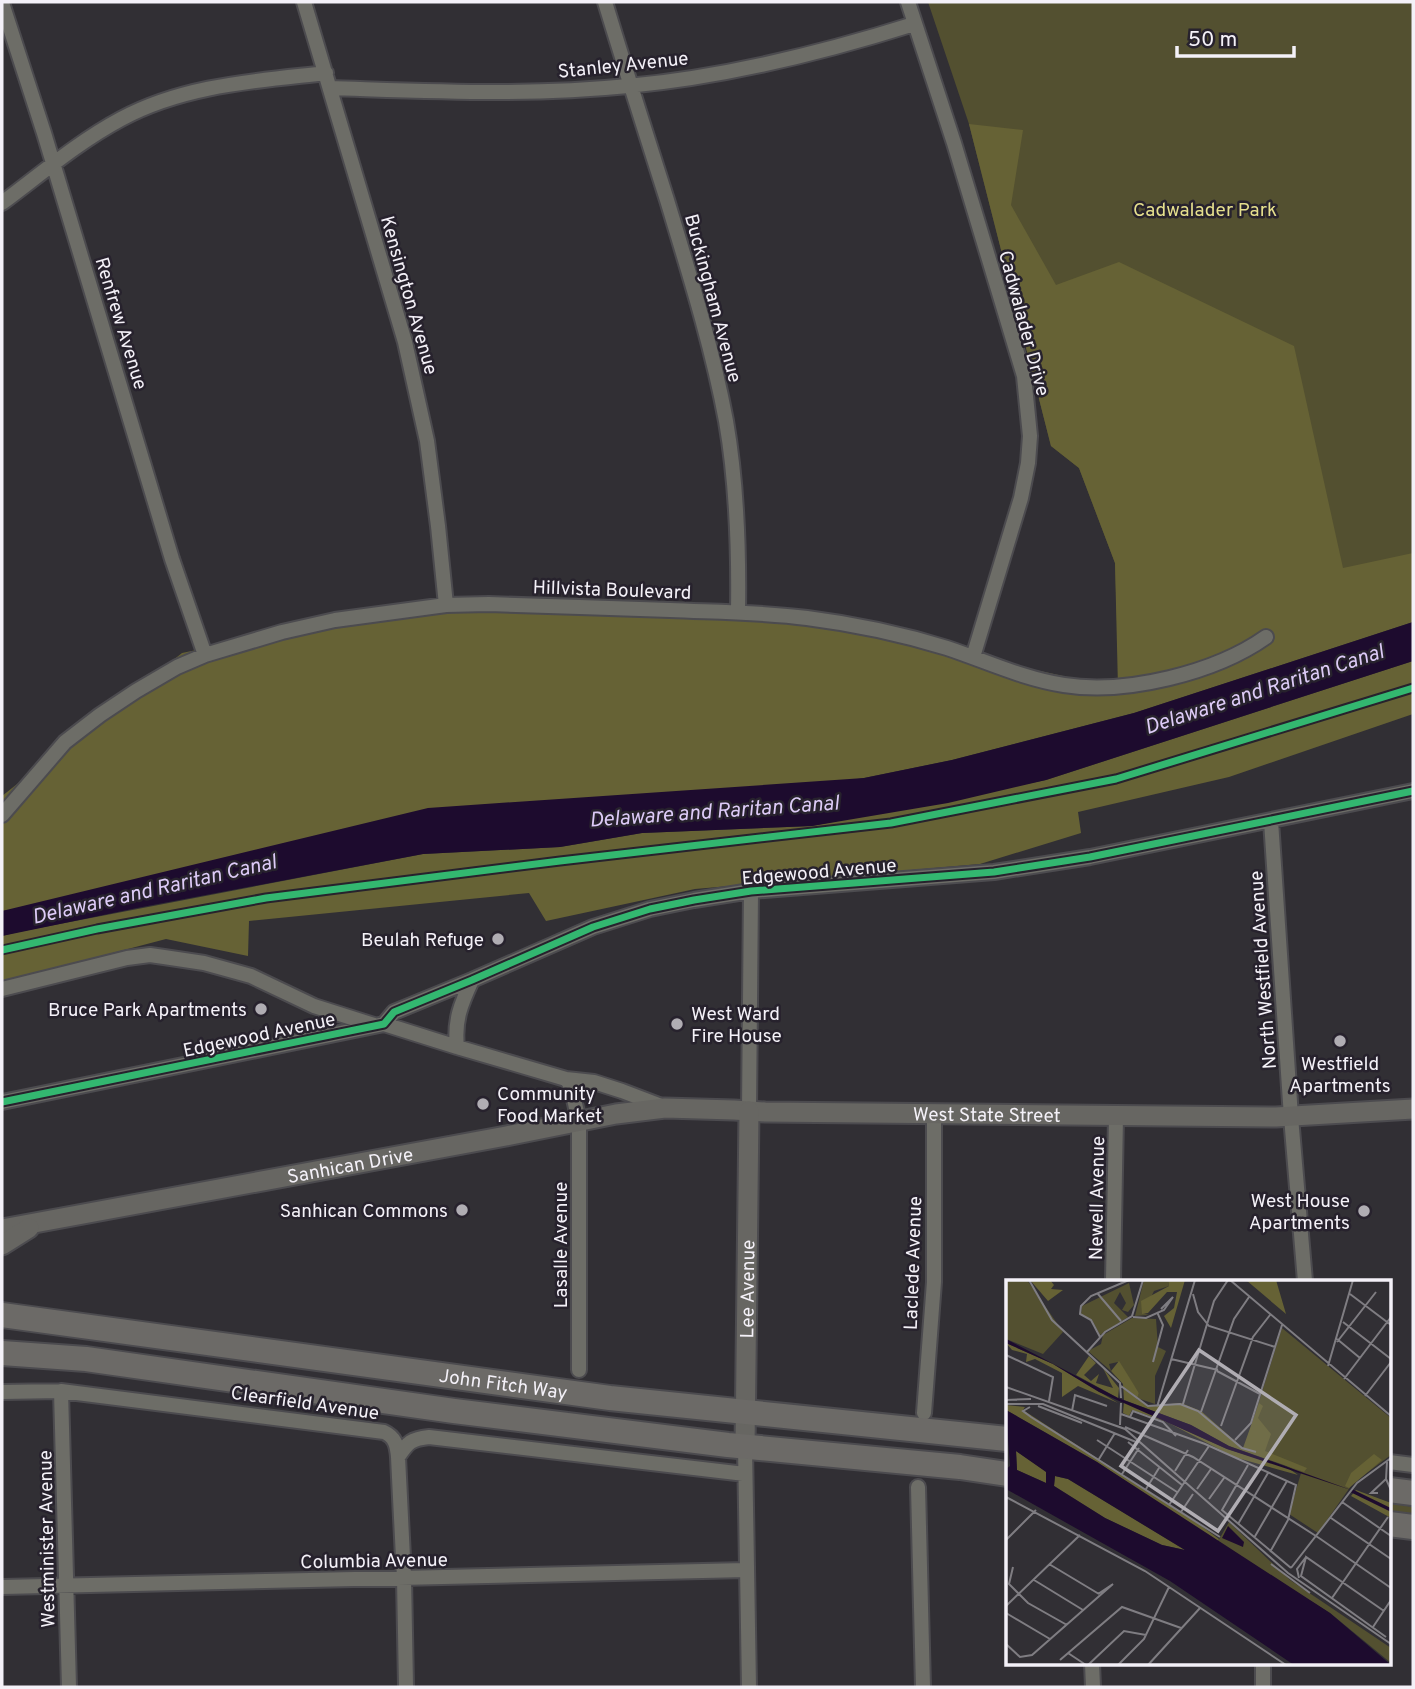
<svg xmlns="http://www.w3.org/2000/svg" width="1415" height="1689" font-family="Overpass,sans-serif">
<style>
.green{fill:#535030}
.forest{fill:#666235}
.water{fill:#1d0b2e}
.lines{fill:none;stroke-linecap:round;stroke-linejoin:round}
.street-casing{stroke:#4c4b4f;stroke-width:18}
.secondary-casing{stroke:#4c4b4f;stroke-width:23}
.highway-casing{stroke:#4c4b4f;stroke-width:28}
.street{stroke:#6d6d67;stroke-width:14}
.secondary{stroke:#676662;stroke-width:19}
.highway{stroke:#6c6a67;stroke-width:24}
.cycleway-casing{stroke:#27222d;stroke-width:11}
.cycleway{stroke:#33b770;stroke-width:7}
.poi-dot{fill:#b0adb3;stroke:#27222d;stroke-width:2.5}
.labels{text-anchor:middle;stroke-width:5;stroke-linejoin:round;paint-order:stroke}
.street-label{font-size:19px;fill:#f4f1f8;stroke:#27222d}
.park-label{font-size:19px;fill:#e5df8d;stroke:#27222d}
.poi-label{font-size:19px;fill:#f4f1f8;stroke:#27222d;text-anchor:end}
.water-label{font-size:21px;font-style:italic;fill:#ddcbf7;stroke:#27222d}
.inset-river{fill:none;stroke:#1d0b2e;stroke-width:3.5}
.inset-road{fill:none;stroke:#7f7d82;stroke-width:2}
.view{fill:#b0adb3;fill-opacity:0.15;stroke:#b0adb3;stroke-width:3.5}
.inset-edge{fill:none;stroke:#f4f1f8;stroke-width:3.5}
</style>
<rect width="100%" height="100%" fill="#312f34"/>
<path class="green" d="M928,2H1413V606L1118,654L1115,563L1079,468L1051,446L969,124Z
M1389,1503L1413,1507V1516L1389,1512Z"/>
<path class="forest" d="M969,124L1023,130L1011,205L1056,285L1119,262L1294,346L1343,568L1413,553V622L1134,713L952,760L864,778L2,911V796L182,653L430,601L773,613L1118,688L1115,563L1079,468L1051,446Z
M1413,661V714L1229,777L1078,812L1081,833L980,864L695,889L546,921L529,893L249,921L248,956L166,939L2,982V936L18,932L423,854L560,847L642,833L812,826L1046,780Z"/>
<path class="water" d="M1413,622V661L1046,780L948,803L812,826L642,833L560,847L423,854L137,908L2,936V911L428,808L864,778L952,760L1134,713Z"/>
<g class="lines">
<g class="street-casing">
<path id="street" d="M304,2L405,342L427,441L438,526L446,605
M605,2C625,68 646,134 667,200C689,273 712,346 726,421C737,484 739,549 738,612
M908,2L954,143L1024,376L1030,436L1028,463L1021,498L973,657
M2,3L44,133L172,559L205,655
M330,88C430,91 529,96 628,86C725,77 822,53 914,24
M2,203C41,174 78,142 121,119C184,85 256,81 326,73
M2,815L65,742L100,715L136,691L177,667L205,655L282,632L335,620L446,605L489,604C549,606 610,608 670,610C716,612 762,612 807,618C854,624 902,634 947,648C986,661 1024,679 1064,685C1125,695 1215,673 1266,637
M1271,821L1291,1117L1305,1281
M2,989L127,958L150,955L164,957L204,963L251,976L314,1006L374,1025
M384,1024L457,1047L566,1079L594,1082L622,1091L664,1107
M457,1047C454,1020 461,1004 472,980
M566,1079L571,1086L579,1121V1370
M2,1102L384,1024L394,1012L472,980L593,927L650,909L694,900L751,891L994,872L1090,857L1413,791
M749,1111L751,891
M1113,1281L1116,1116
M61,1391L69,1687
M2,1392L61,1391L384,1432C395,1437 397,1445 398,1457L404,1578L406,1687
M924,1413L934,1282V1114
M745,1447L749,1687
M398,1457C408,1442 411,1439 429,1437L745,1474
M1389,1462L1413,1465
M918,1487L923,1687
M2,1587L746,1570
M1092,1663L1093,1687
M1263,1663V1687"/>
</g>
<g class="secondary-casing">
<g id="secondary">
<path id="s1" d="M2,1229L506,1136L616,1114L665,1108L734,1110L765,1112L1276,1117L1413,1109"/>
<path d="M2,1245L29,1228"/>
<path id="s2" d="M745,1447L749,1111"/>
</g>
</g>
<g class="highway-casing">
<g id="highway">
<path id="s3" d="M2,1315L610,1398L1007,1439"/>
<path d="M2,1353L86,1359L454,1411L728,1445L960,1467L1007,1474"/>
<path d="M1389,1490L1413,1493"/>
<path d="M1389,1524L1413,1527"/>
</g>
</g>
<use href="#street" class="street"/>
<use href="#secondary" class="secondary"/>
<use href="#highway" class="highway"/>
<g class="cycleway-casing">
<path id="cycleway" d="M2,950L97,929L266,898L560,861L891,823L1116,779L1413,688
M2,1102L384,1024L394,1012L472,980L593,927L650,909L694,900L751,891L994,872L1090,857L1413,791"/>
</g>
<use href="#cycleway" class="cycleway"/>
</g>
<g class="poi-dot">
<circle cx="498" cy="939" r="7"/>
<circle cx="261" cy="1009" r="7"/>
<circle cx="677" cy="1024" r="7"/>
<circle cx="1340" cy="1041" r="7"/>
<circle cx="483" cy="1104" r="7"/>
<circle cx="462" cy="1210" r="7"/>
<circle cx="1364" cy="1211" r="7"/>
</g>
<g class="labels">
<g class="street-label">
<text transform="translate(623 64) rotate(-6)" y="7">Stanley Avenue</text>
<text transform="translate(410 295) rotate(74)" y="7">Kensington Avenue</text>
<text transform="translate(714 298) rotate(75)" y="7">Buckingham Avenue</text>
<text transform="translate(122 323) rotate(73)" y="7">Renfrew Avenue</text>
<text transform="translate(1025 323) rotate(75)" y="7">Cadwalader Drive</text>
<text transform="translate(612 589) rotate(2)" y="7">Hillvista Boulevard</text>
<text transform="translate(819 871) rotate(-5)" y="7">Edgewood Avenue</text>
<text transform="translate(1262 970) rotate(-94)" y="7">North Westfield Avenue</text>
<text transform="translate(259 1034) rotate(-12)" y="7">Edgewood Avenue</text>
<text dy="7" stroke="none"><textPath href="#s1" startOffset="996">West State Street</textPath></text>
<text dy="7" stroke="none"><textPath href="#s1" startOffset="354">Sanhican Drive</textPath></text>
<text transform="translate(1096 1198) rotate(-89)" y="7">Newell Avenue</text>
<text transform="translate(560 1245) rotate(-90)" y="7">Lasalle Avenue</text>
<text transform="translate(912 1263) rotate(-88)" y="7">Laclede Avenue</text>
<text dy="7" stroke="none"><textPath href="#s2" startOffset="158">Lee Avenue</textPath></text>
<text dy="7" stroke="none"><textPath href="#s3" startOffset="506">John Fitch Way</textPath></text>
<text transform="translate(305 1402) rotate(8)" y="7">Clearfield Avenue</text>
<text transform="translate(46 1539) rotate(-91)" y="7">Westminister Avenue</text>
<text transform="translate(374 1560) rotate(-1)" y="7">Columbia Avenue</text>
</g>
<g class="park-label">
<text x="1205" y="216">Cadwalader Park</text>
</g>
<g class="poi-label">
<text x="484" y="946">Beulah Refuge</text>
<text x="247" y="1016">Bruce Park Apartments</text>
<text x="691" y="1020" text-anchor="start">West Ward<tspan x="691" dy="22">Fire House</tspan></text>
<text x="1340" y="1070" text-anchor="middle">Westfield<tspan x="1340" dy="22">Apartments</tspan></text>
<text x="497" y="1100" text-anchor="start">Community<tspan x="497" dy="22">Food Market</tspan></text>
<text x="1350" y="1207">West House<tspan x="1350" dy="22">Apartments</tspan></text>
<text x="448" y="1217">Sanhican Commons</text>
</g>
<g class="water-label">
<text transform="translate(1264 689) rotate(-18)" y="7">Delaware and Raritan Canal</text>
<text transform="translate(714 811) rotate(-4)" y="7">Delaware and Raritan Canal</text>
<text transform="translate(154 889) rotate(-13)" y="7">Delaware and Raritan Canal</text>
</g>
</g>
<g transform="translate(1006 1280)">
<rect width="385" height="385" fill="#312f34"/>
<path d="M0,0H21L57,52L37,74L0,59ZM138,0H162L163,6L148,11L137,33L143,35L129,36ZM123,3L128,25L122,32L116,30L120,23L114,12L108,23L122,37L94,55L86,40L75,34L76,26ZM126,38L150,39L152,67L160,71L149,96V124L131,118L133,113L112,82L103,84L105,91L82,71L95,64L97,55ZM276,48L385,138V175L347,203L312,253L283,234L295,193L239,166ZM223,242L284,300L385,368V383L324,333L211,263Z" fill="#535030"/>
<path d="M24,0H44L48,5L45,9L57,10L42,21ZM162,0H179L165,48L158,36L168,28L171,12H161L142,33L136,34L135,21L163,6ZM240,0H270L280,34ZM0,63L47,84L112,123L72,106L56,117V93L29,79L20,82L21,74L6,70ZM83,76L90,83L78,95L85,101L93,94L90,103L107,108L97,88L113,108L112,118L70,95ZM113,81L133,113L131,119L143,126L175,123L195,131L237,168L253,123L257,126L252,138L265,154L259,171L301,188L298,192L223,166L185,145L118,120L117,104L105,91ZM118,122L221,169L282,188L292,195L228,177L161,142L126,130L123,136L117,133ZM0,125L19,127L17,130L194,245L213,259L211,263L91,182L0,130ZM10,171L41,192L40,203L11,190ZM368,174L376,180L343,208L339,206L345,193ZM49,196L62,199L179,270L156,265L99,238L48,206ZM350,210L385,223V238L345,216Z" fill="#666235"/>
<path d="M0,59L112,118L185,145L223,166L348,211L221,169L93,112L47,84L0,63ZM0,130L91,182L324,333L385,385H288L164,301L0,209V189L4,186ZM10,171L40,192V203L11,190ZM49,196L62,199L179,270L156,265L99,238L48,206ZM222,246L238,262L237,267L216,258Z" fill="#1d0b2e" fill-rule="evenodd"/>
<path class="inset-river" d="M346,211L385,230"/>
<path class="inset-road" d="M23,0L46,40L114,103L115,118M224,0L385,136M92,14L115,41M187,14L192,32L203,46L269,67M344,14L385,45M127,37L140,38L158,30L167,17L155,29M337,42L385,79M94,57L85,40L74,34L75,26L85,16L123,0M331,59L354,78M331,62L370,12M81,72L99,52L126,36L137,0M0,75L47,97L43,121M165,79L212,90M147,82L157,45L151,32M322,86L347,0M211,91L254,114M338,99L385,37M115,106L142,126L174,124L192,131L236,168L250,172M0,107L119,149L282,293L385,364M359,116L385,82M0,120L25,119M0,124H37L130,162M177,124L208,21L222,0M32,126L76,143M24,127L17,131L25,137L214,257M151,127L189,0M66,131L69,115L101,126M195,132L228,39L243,17M115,134L199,164L290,205L282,240L264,272M124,137L127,131L157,142L170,156M114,145L115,123M215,146L247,57L264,35M119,147L187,177L313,258M91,160L171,212M229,160L245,143L276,45M122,162L176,205M93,179L109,153M381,182L380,199L385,210M242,185L216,230L285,288M169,191L182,170M116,194L133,168M140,209L153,188M191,209L205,189M372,213H365L380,199M0,217L139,291L280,385M203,219L218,198M336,222L385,256M163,225L203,166M175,232L187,214M325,238L385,279M232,244L262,193M248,258L281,201M313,258L385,308M0,260L30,230M43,284L93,314M265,284L304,313M7,287L3,304L22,323L61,345M285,288L351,203L385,178M293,298L291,289L300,277M28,300L77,330M326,318L382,237M0,326L74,255M378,331L300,277L295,296L380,357M0,333L44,359M367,347L385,320M0,364L14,377L26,375L107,304L92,314M62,373L80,385M54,380L116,327L175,348M82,385L118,351L140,355M112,385L138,359L163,307M142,385L194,328"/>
<path class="view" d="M193,70L290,135L212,251L115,186Z"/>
<rect width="385" height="385" class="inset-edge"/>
</g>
<rect width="1415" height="1689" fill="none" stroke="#f4f1f8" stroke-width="7"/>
<path d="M1177 46v10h117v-10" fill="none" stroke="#f4f1f8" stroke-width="3.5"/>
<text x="1188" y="46" font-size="21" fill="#f4f1f8" stroke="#27222d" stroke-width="5" paint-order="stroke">50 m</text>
</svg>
